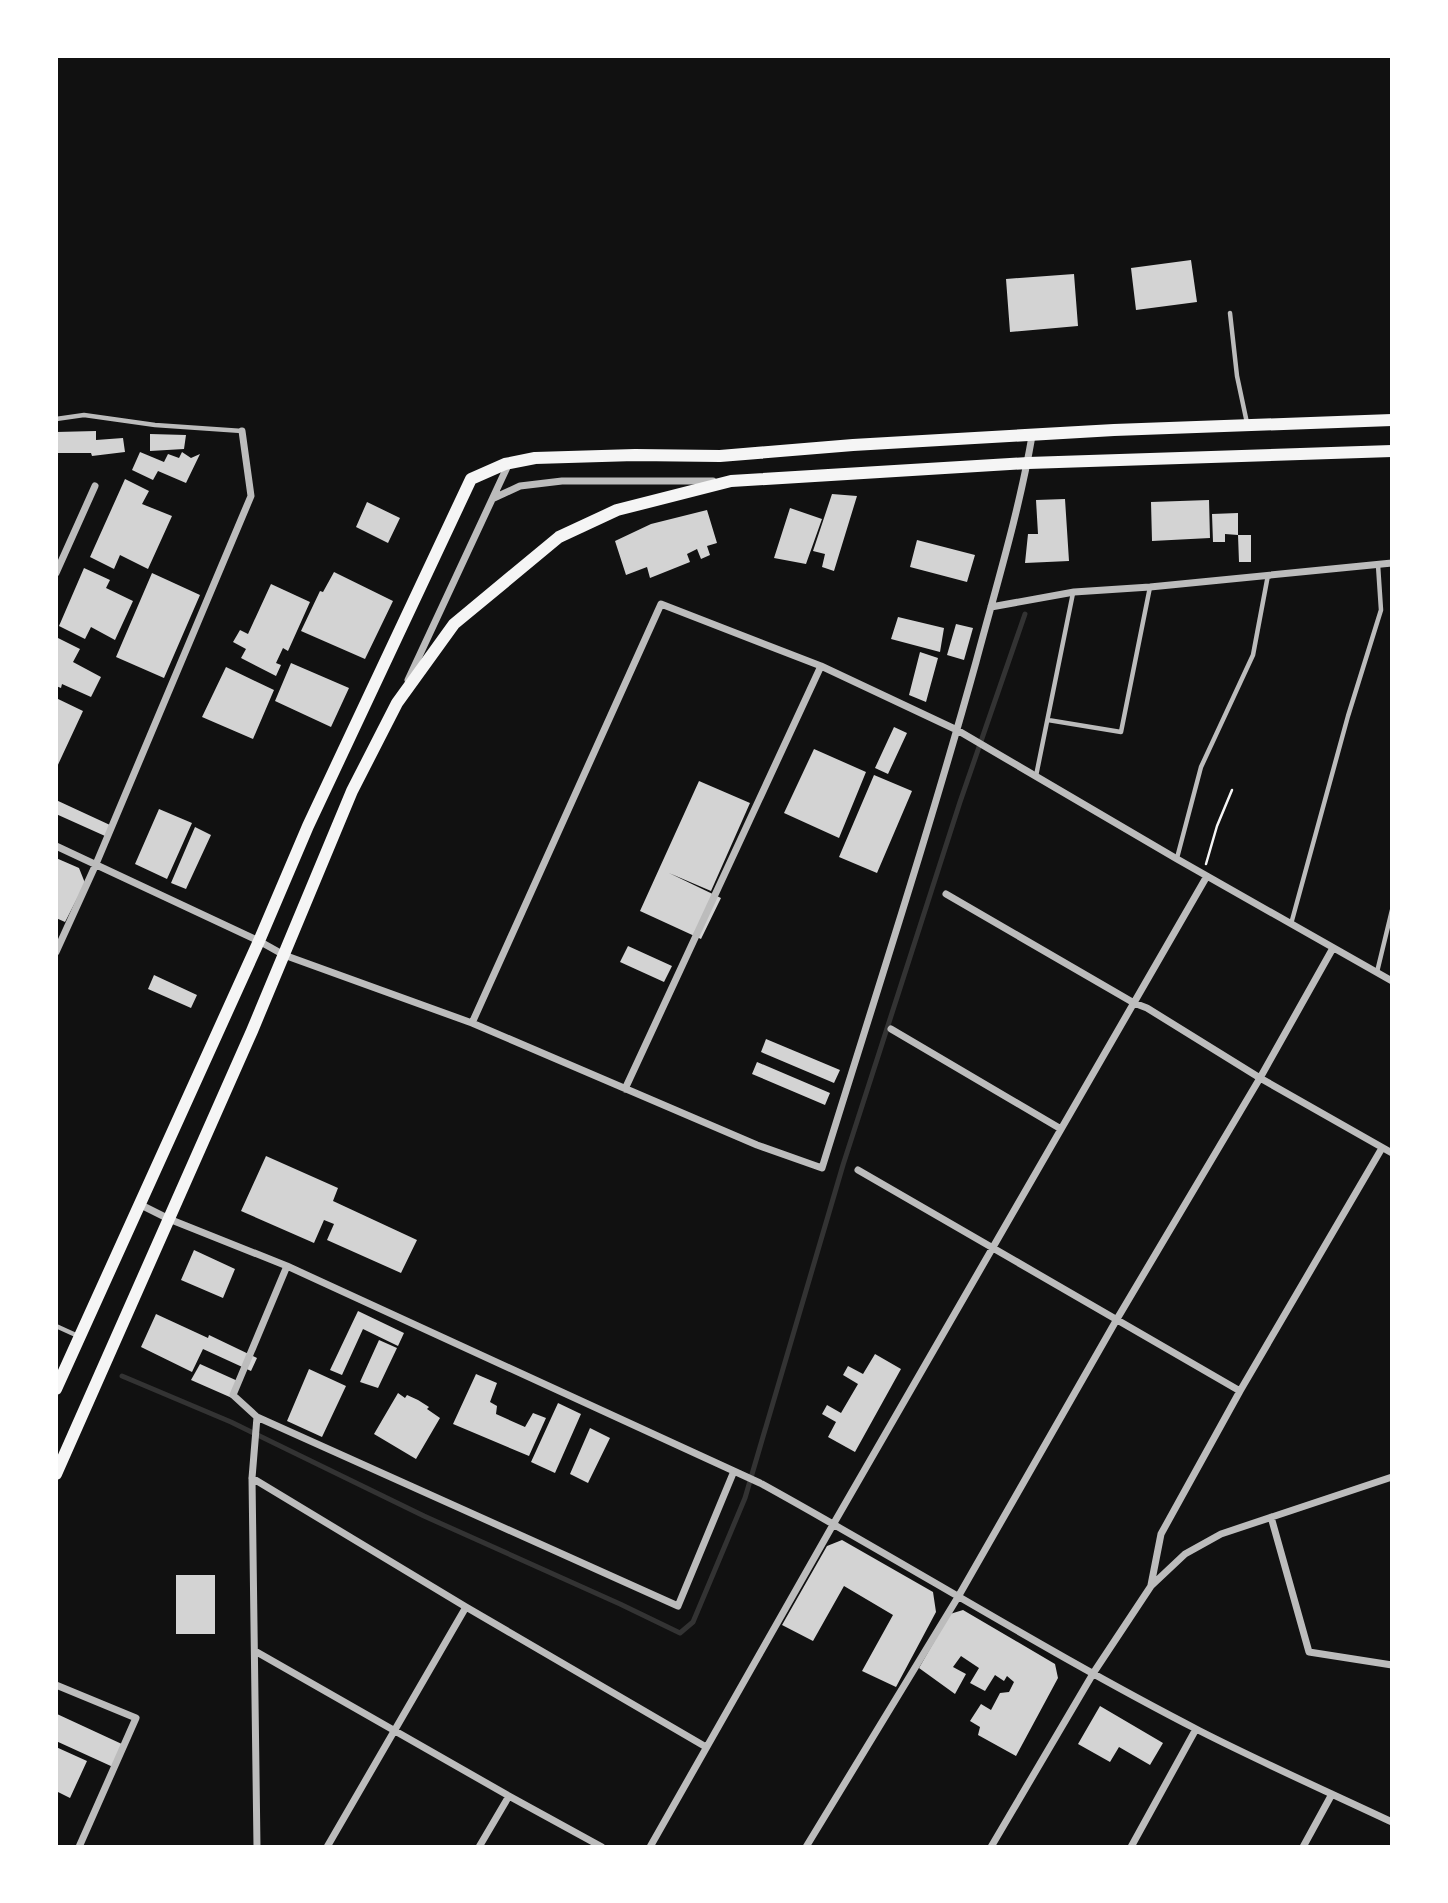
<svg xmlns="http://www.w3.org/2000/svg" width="1448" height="1903" font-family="Karla,sans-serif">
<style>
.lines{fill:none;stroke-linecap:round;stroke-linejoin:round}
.stream{stroke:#333;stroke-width:5}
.building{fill:#d3d3d3}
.path{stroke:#f5f5f5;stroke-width:2.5}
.service{stroke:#bcbcbc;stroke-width:4.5}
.minor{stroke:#bcbcbc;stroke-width:7}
.secondary{stroke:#f5f5f5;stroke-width:12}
</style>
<rect width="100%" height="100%" fill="#111"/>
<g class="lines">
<path class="stream" d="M122,1376L231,1422L424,1516L620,1604L680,1633L693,1622L745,1498L843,1165L960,802L1025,614"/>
</g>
<path class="building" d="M1191,260L1197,302L1136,310L1131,268Z
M1074,274L1078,326L1010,332L1006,279Z
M96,431V440L123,438L125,452L92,456L91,453H56V432Z
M150,434L186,435L184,449L150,451Z
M140,452L164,462L168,454L179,458L182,452L191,458L200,454L186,483L158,471L153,480L132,470Z
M125,479L149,491L142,504L172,516L148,569L120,555L114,569L90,557Z
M832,494L857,496L834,571L822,567L825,554L813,551Z
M1065,499L1069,561L1025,563L1028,534H1038L1036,500Z
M1209,500L1210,538L1152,541L1151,502Z
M367,502L400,518L388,543L356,527Z
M790,508L822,519L806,564L774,558Z
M707,510L717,543L707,546L710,555L701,559L697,549L687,554L690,562L650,578L647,567L626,575L615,541L651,524Z
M1238,513V535L1225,534V542H1213L1212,514Z
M1238,535H1251V562H1239Z
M917,540L975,555L967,582L910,567Z
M84,568L110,580L106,588L133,601L115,640L91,627L85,639L59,626Z
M334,572L393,601L365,659L301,631L320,591L323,592Z
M152,573L200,595L164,678L116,657Z
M271,584L310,602L288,651L283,648L276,663L281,665L276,676L241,658L246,649L233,642L240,630L248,634Z
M898,617L944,628L940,652L891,639Z
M956,624L973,628L964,660L947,655Z
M56,637L80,649L73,662L101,677L91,697L62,684L61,688L56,686Z
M920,652L938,658L926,702L909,695Z
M291,663L349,688L331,727L275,701Z
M226,667L274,690L253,739L202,717Z
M56,698L83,711L56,769Z
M894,727L907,733L888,774L875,768Z
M814,749L866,772L839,838L784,813Z
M874,775L912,791L877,873L839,857Z
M699,781L750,803L711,891L669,873L721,898L701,939L640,911Z
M56,800L110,825L105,836L56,814Z
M159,809L192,823L167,879L135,864Z
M195,827L211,835L186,889L171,883Z
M56,858L79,868L85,883L65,922L56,918Z
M628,946L672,966L664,982L620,962Z
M154,975L197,995L191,1008L148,989Z
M766,1039L840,1070L834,1083L761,1052Z
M757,1062L830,1093L825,1105L752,1074Z
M266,1156L338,1188L333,1201L417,1240L401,1273L327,1240L334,1224L324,1220L314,1243L241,1211Z
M194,1250L235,1269L223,1298L181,1280Z
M358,1311L404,1333L398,1346L363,1329L342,1375L330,1370Z
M156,1314L208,1338L209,1335L257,1358L251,1371L203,1349L192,1372L141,1347Z
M379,1340L397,1348L378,1388L360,1382Z
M875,1354L901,1369L855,1452L828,1437L836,1422L822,1414L827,1405L841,1413L858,1384L843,1375L848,1366L863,1374Z
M200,1364L240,1382L232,1398L191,1380Z
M309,1369L346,1386L322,1437L287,1421Z
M476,1374L497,1383L490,1402L497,1406L496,1414L525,1427L533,1413L546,1418L529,1456L453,1424Z
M398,1393L405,1398L407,1395L418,1400L429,1407L427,1409L440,1418L416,1459L374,1434Z
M558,1403L581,1414L555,1473L531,1462Z
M590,1428L610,1438L588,1483L570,1474Z
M842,1540L933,1592L936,1612L896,1687L862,1671L893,1615L844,1586L813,1641L782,1625L827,1546Z
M176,1575H215V1634H176Z
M963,1610L1055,1664L1058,1678L1016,1756L978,1735L980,1727L970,1721L981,1704L991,1710L1000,1693L1009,1692L1014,1682L1007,1676L1004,1681L995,1675L985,1691L970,1683L979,1668L961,1656L953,1667L966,1674L955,1694L919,1668L950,1614Z
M1100,1706L1163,1743L1150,1765L1119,1747L1110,1762L1078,1744Z
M57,1714L124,1745L113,1767L56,1741Z
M56,1747L87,1761L70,1798L56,1791Z"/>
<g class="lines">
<path class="path" d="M1206,864L1217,826L1232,790"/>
<path class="service" d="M1230,313L1237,376L1247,423
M56,419L84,415L155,425L242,431
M1048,720L1121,732L1150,587
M1036,776L1073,593
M1177,858L1201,767L1253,655L1268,575
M1291,924L1348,716L1381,610L1378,565
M1377,972L1392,910
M56,1326L78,1336"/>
<path class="minor" d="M494,498L520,486L562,481H713
M56,573L95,486
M991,607L1074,592L1150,587L1392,563
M408,680L509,463
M56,846L259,941L284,955L472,1023L757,1145L822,1168C874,1000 929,832 976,662C996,587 1019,512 1032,436
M946,894L1134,1003L1147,1008L1260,1078L1392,1153
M56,952L96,864L251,496L242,431
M472,1023L661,604L821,666L957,730L1177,859L1392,981
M891,1029L1061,1129
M625,1089L821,666
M858,1170L1240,1391
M139,1204L169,1219L287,1266L760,1483C907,1564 1050,1654 1200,1731C1263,1763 1328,1792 1392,1822
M257,1417L678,1606L734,1471
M252,1478L466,1607L706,1747
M1271,1517L1309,1652L1392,1665
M1151,1585L1161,1534L1240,1391L1382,1148
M255,1651L509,1796L602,1847
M56,1685L136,1718L79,1847
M257,1847L252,1478L257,1417L233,1395L287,1266
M327,1847L466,1607
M479,1847L509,1796
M650,1847L834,1523L1207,876
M806,1847L958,1597L1117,1319L1260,1078L1333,948
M991,1847L1094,1672L1151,1586L1185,1554L1221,1534L1392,1477
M1131,1847L1196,1729
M1303,1847L1332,1794"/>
<path class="secondary" d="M56,1389L259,941L308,826L471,479L505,464L535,458L635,455L720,456L853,445L1114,430L1392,420
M56,1474L252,1031L352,791L397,703L454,624L559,537L617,510L731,481L1028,463L1392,451"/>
</g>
<rect width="1448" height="1903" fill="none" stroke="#ffffff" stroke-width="116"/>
</svg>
